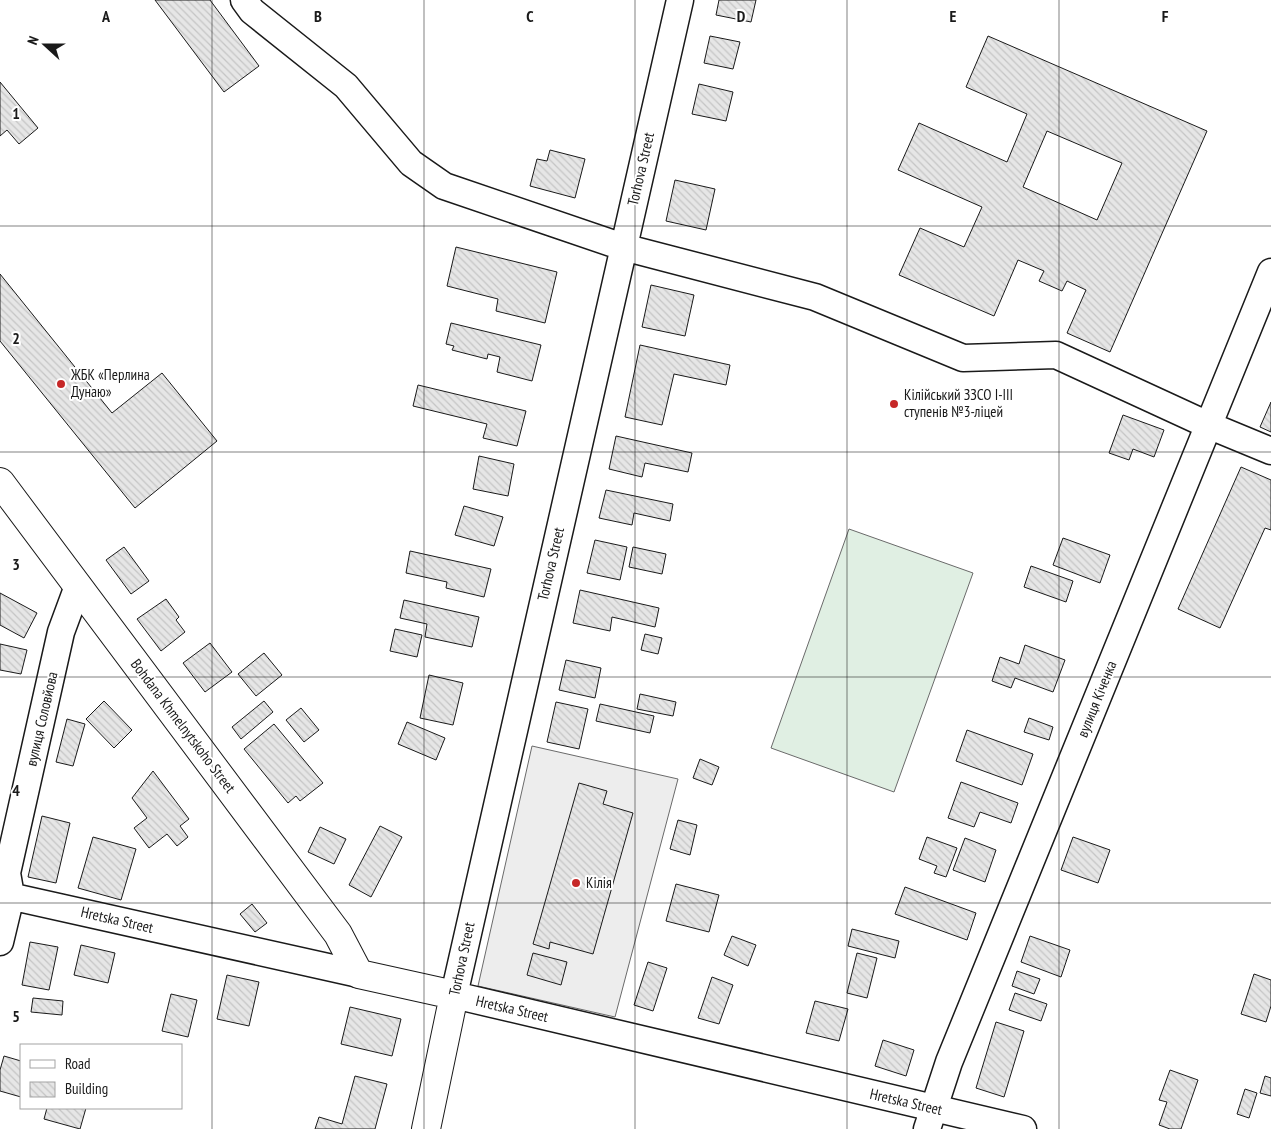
<svg xmlns="http://www.w3.org/2000/svg" width="1271" height="1129" font-family="'PT Sans Narrow',sans-serif">
<style>
.pitch{fill:#e0efe3;stroke:#6a6a6a}
.parking{fill:#ededed;stroke:#6a6a6a}
.building{fill:url(#building-back-hatch);stroke:#1a1a1a;fill-rule:evenodd}
.lines{fill:none;stroke-linecap:round;stroke-linejoin:round}
.minor-casing{stroke:#1a1a1a;stroke-width:29}
.major-casing{stroke:#1a1a1a;stroke-width:30}
.minor{stroke:#fff;stroke-width:26}
.major{stroke:#fff;stroke-width:28}
.grid{fill:none;stroke:#1a1a1a;stroke-width:1;stroke-opacity:0.55}
.poi-dot{fill:#c62828;stroke:#fff;stroke-width:2}
.labels{text-anchor:middle;stroke-width:4;stroke-linejoin:round;paint-order:stroke}
.street-label{font-size:15px;fill:#1a1a1a;stroke:#fff}
.poi-label{font-size:15px;fill:#1a1a1a;stroke:#fff;text-anchor:start}
.grid-label{font-size:16px;text-anchor:middle;font-weight:bold;fill:#1a1a1a;stroke:#fff;stroke-width:4;stroke-linejoin:round;paint-order:stroke}
</style>
<defs>
<pattern id="building-back-hatch" width="6" height="6" patternUnits="userSpaceOnUse" patternTransform="scale(1.25)"><rect width="6" height="6" fill="#e6e6e6"/><path d="M-1 5l2 2M0 0l6 6M5-1l2 2" fill="none" stroke="#c5c5c5"/></pattern>
</defs>
<rect width="100%" height="100%" fill="#fff"/>
<path class="pitch" d="M849,529L973,573L894,792L771,748Z"/>
<path class="parking" d="M532,746L678,779L615,1017L478,986Z"/>
<path class="building" d="M155,0H210L259,66L224,92Z
M719,0H756L751,22L716,15Z
M710,36L740,42L733,69L704,63Z
M988,36L1207,131L1110,352L1067,333L1086,290L1067,281L1062,291L1039,281L1044,271L1018,260L994,316L899,275L920,228L964,247L982,207L898,170L919,123L1007,162L1027,114L966,87ZM1047,131L1122,163L1097,220L1023,187Z
M0,82L38,128L19,144L7,130L0,136Z
M699,84L733,92L726,121L692,114Z
M550,150L585,159L575,198L530,186L537,159L547,161Z
M675,180L715,189L706,230L666,221Z
M456,247L557,272L545,323L496,311L498,299L447,286Z
M0,274L112,413L162,373L217,441L135,508L0,341Z
M651,285L694,295L685,336L642,327Z
M451,323L541,345L532,381L497,372L500,357L488,354L487,359L452,350L454,346L446,344Z
M640,345L730,365L726,385L674,374L662,425L625,417Z
M418,385L526,411L517,446L483,438L487,424L413,406Z
M1271,402V432L1260,427Z
M1123,415L1164,430L1154,457L1133,449L1129,460L1109,453Z
M616,436L692,453L688,472L645,463L642,477L609,469Z
M479,456L514,464L508,496L473,489Z
M1241,467L1271,480V530L1265,528L1220,628L1178,609Z
M606,490L673,504L670,521L634,513L632,525L599,518Z
M464,506L503,517L494,546L455,535Z
M1063,538L1110,555L1100,583L1053,565Z
M595,540L627,547L620,580L587,573Z
M124,547L149,581L131,594L106,560Z
M633,547L666,554L662,574L629,567Z
M410,551L491,569L484,597L446,588L447,582L406,573Z
M1031,566L1073,581L1066,602L1024,587Z
M580,590L659,608L655,627L612,617L610,631L573,623Z
M0,593L37,613L24,638L0,625Z
M166,599L179,617L176,620L185,632L161,651L137,619Z
M404,600L479,617L472,647L425,637L427,624L400,618Z
M395,629L422,635L417,657L390,651Z
M645,634L662,638L658,654L641,650Z
M210,643L232,672L205,692L183,663Z
M0,644L27,650L21,674L0,670Z
M1025,645L1065,660L1053,692L1015,678L1011,688L992,681L1000,657L1019,664Z
M264,653L282,675L256,696L238,674Z
M566,660L601,668L595,698L559,690Z
M429,675L463,683L453,725L420,718Z
M640,694L676,702L673,716L637,709Z
M104,701L132,730L114,748L86,719Z
M264,701L273,712L241,739L232,727Z
M556,702L588,709L579,749L547,742Z
M600,704L654,716L650,733L596,721Z
M301,708L319,730L304,742L286,720Z
M1029,718L1053,727L1049,740L1024,732Z
M67,719L85,724L73,766L56,762Z
M407,722L445,738L436,760L398,744Z
M274,724L323,783L300,801L296,796L288,803L244,749Z
M967,730L1033,754L1022,785L956,761Z
M700,759L719,767L712,785L693,778Z
M153,771L189,819L180,826L188,837L177,846L167,834L149,848L134,828L147,818L132,798Z
M961,782L1018,803L1011,823L980,812L974,827L948,818Z
M579,783L607,791L603,804L633,813L593,954L550,942L549,949L533,944Z
M42,816L70,823L56,883L28,877Z
M678,820L697,825L690,855L670,849Z
M380,826L402,837L371,897L349,885Z
M320,827L346,839L334,864L308,852Z
M93,837L136,849L121,900L78,888Z
M927,837L957,848L946,877L934,873L937,866L919,859Z
M1073,837L1110,850L1098,883L1061,870Z
M965,838L996,850L985,882L953,870Z
M676,884L719,895L709,932L666,921Z
M905,887L976,913L967,940L895,914Z
M252,904L267,923L255,932L240,914Z
M852,929L899,941L895,958L848,946Z
M732,936L756,945L748,966L724,955Z
M1030,936L1070,950L1061,977L1021,962Z
M30,942L58,947L49,990L22,985Z
M81,945L115,953L108,983L74,975Z
M533,953L567,962L561,985L527,975Z
M857,953L877,958L867,998L847,993Z
M648,962L667,968L653,1011L634,1005Z
M1017,971L1040,979L1034,994L1012,986Z
M1254,974L1271,980V1006L1266,1022L1241,1014Z
M227,975L259,982L249,1026L217,1019Z
M712,977L733,985L719,1024L698,1018Z
M1015,993L1047,1004L1041,1021L1009,1010Z
M171,994L197,1000L188,1037L162,1031Z
M33,998L63,1001L62,1015L31,1012Z
M815,1001L848,1009L839,1041L806,1033Z
M350,1007L401,1019L392,1056L341,1044Z
M996,1022L1024,1031L1004,1097L976,1088Z
M883,1040L914,1050L906,1076L875,1066Z
M4,1056L21,1061V1097L0,1091V1070Z
M1170,1070L1198,1080L1181,1129H1170L1159,1125L1167,1102L1159,1100Z
M355,1076L387,1084L375,1129H315L319,1117L342,1124Z
M1265,1076L1271,1078V1096L1260,1093Z
M1245,1089L1257,1093L1249,1118L1237,1114Z
M47,1108H86L80,1129L44,1119Z"/>
<g class="lines">
<g class="minor-casing">
<path id="minor" d="M244,0L252,11L346,86L411,163L444,186L623,247L815,297L963,358L1056,355L1208,425L1271,451
M680,0L454,995L1023,1129
M0,894L359,974
M0,942L11,896L7,873L61,632L78,586
M927,1129L949,1062L1271,272"/>
</g>
<g class="major-casing">
<path id="major" d="M0,482L338,934L359,974L454,995L426,1129"/>
</g>
<use href="#minor" class="minor"/>
<use href="#major" class="major"/>
</g>
<path class="grid" d="M212,0V1129M424,0V1129M635,0V1129M847,0V1129M1059,0V1129M0,226H1271M0,452H1271M0,677H1271M0,903H1271"/>
<g class="poi-dot">
<circle cx="61" cy="384" r="5"/>
<circle cx="894" cy="404" r="5"/>
<circle cx="576" cy="883" r="5"/>
</g>
<g class="labels">
<g class="street-label">
<text transform="translate(641 169) rotate(-77)" y="5">Torhova Street</text>
<text transform="translate(551 564) rotate(-77)" y="5">Torhova Street</text>
<text transform="translate(1097 699) rotate(-68)" y="5">вулиця Кіченка</text>
<text transform="translate(42 719) rotate(-77)" y="5">вулиця Соловйова</text>
<text transform="translate(183 726) rotate(53)" y="5">Bohdana Khmelnytskoho Street</text>
<text transform="translate(117 920) rotate(13)" y="5">Hretska Street</text>
<text transform="translate(462 959) rotate(-78)" y="5">Torhova Street</text>
<text transform="translate(512 1009) rotate(13)" y="5">Hretska Street</text>
<text transform="translate(906 1102) rotate(13)" y="5">Hretska Street</text>
</g>
<g class="poi-label">
<text x="71" y="380">ЖБК «Перлина<tspan x="71" dy="17">Дунаю»</tspan></text>
<text x="904" y="400">Кілійський ЗЗСО І-ІІІ<tspan x="904" dy="17">ступенів №3-ліцей</tspan></text>
<text x="586" y="888">Кілія</text>
</g>
</g>
<g class="grid-label">
<text x="106" y="22">A</text>
<text x="318" y="22">B</text>
<text x="530" y="22">C</text>
<text x="741" y="22">D</text>
<text x="953" y="22">E</text>
<text x="1165" y="22">F</text>
<text x="16" y="119">1</text>
<text x="16" y="344">2</text>
<text x="16" y="570">3</text>
<text x="16" y="796">4</text>
<text x="16" y="1022">5</text>
</g>
<rect x="20" y="1044" width="162" height="65" fill="#ffffff" stroke="#a3a3a3"/>
<rect x="30" y="1060" width="25" height="8" fill="#ffffff" stroke="#a3a3a3"/>
<text x="65" y="1069" font-size="15" fill="#1a1a1a">Road</text>
<rect x="30" y="1082" width="25" height="15" fill="url(#building-back-hatch)" stroke="#a3a3a3"/>
<text x="65" y="1094" font-size="15" fill="#1a1a1a">Building</text>
<g transform="translate(45 45) rotate(291)" stroke="#ffffff" stroke-width="4" paint-order="stroke">
<path d="M0-4L9 19L0 12L-9 19Z" fill="#1a1a1a"/>
<text y="-8" font-size="14" font-weight="bold" text-anchor="middle" fill="#1a1a1a">N</text>
</g>
</svg>
